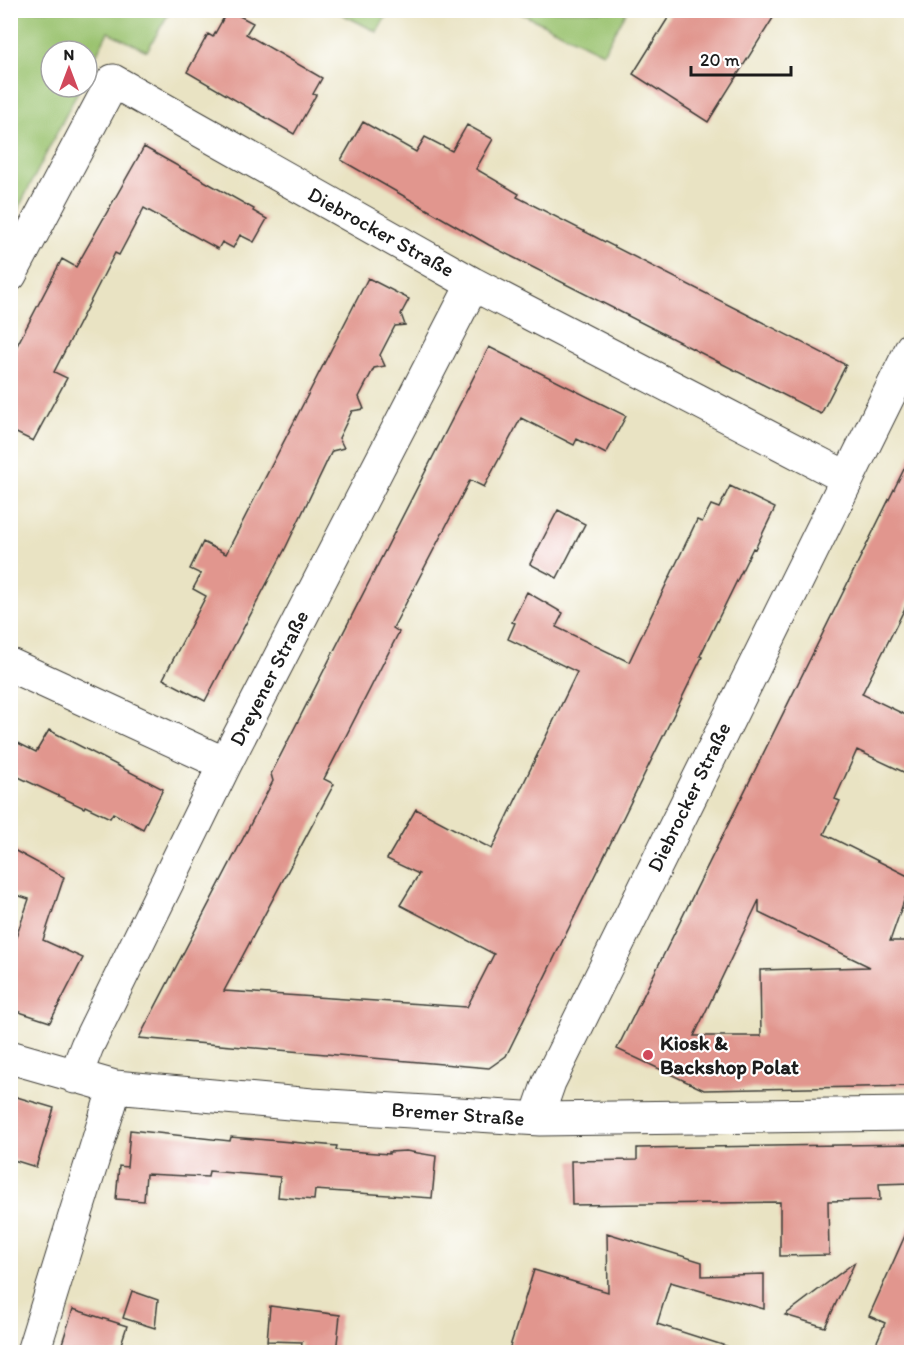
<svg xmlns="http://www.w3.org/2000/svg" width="922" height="1363" font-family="Itim,sans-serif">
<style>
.green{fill:#9ac26e;stroke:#5b6f45;stroke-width:1.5}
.building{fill:#e1968e;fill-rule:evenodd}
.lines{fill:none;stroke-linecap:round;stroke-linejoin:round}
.minor-casing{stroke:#3b3a35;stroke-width:35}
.minor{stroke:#fff;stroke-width:33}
.poi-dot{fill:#d1495b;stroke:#fff;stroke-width:2}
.labels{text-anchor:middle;stroke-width:4.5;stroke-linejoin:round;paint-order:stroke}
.street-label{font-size:21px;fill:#1c1c1c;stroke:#fff}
.poi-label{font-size:21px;font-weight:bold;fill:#1c1c1c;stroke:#fff;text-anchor:start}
</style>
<rect width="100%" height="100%" fill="#fff"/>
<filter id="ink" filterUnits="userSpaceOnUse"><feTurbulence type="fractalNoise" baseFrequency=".0167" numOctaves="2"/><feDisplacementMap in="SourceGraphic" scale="12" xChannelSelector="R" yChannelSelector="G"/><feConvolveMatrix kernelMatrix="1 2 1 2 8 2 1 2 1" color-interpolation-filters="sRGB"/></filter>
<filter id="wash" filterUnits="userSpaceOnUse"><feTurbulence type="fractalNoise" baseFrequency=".008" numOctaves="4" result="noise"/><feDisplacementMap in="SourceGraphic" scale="24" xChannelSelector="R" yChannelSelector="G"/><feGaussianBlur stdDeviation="1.35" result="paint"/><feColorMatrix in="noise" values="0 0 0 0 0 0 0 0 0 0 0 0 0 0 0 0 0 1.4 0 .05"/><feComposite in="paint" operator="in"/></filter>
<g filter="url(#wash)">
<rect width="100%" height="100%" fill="#e9e3c3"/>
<path class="green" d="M11,10L170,11L147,51L108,32L87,73V51H51V87H80L11,223Z
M336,11L389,10V11L377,32Z
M516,11H627L603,53Z"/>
<g id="blocks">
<path class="building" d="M228,10L253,23L246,34L322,78L313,94L316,95L294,134L187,72L208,34L213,37Z
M673,10H778L708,122L633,74Z
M363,122L416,152L425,137L452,151L467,125L493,139L476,169L519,194L517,197L846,365L821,414L489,245L341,160Z
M144,147L254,209L253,211L267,219L254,242L240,235L233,248L222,242L218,249L144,208L119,255L115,253L54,372L67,378L33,441L10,430V359L62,259L76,267Z
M368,278L409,299L401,314L405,325L395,326L380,355L385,366L374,368L359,397L364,409L352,411L339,438L344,448L332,451L285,549L205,701L163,679L206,596L193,589L201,574L190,569L203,542L226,554Z
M489,347L626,416L606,454L577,439L574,445L521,418L484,487L470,480L393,628L399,632L324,779L334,784L224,991L467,1007L494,954L400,905L419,874L387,859L416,809L492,849L577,672L508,639L515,623L512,622L527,592L563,613L556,627L629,662L697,520L702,522L711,505L719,508L730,486L775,508L755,549L753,548L700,656L702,657L506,1056L489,1068L139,1038L273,781L271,774Z
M912,453V594L862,694L912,718V776L857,750L835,799L840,801L824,834L912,878L890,941H912V1086L704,1090L617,1049ZM759,900V913L870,967L760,970L761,1036H694Z
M558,510L585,524L557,578L530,564Z
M49,730L163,789L143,829L113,813L110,818L85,806L84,808L10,773V739L36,752Z
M10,848L64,877L43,940L83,958L50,1022L10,1009V955L29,899L10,893Z
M10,1095L54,1108L36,1167L10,1159Z
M130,1130L230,1141L231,1137L337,1146L336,1150L389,1154V1152L406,1151L436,1156L432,1198L315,1190L314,1200L278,1197L280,1177L209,1171L208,1177L146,1174L144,1201L116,1199L119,1166L127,1167Z
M912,1144V1183L879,1184L880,1200L828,1201L829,1255L780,1256V1202L572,1205L571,1161L637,1160V1148Z
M912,1220V1353H872L885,1323L869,1316Z
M607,1233L702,1262V1276L764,1274V1309L670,1282L657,1324L729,1347L728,1353H508L534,1270L608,1292Z
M855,1262L825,1327L785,1315Z
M132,1291L158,1300L155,1328L123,1318Z
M270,1306L340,1315L336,1353H301L302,1342L267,1341Z
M73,1309L127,1326L118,1353H59Z"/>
</g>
</g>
<g filter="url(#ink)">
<use href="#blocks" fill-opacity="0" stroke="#3b3a35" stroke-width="1.5"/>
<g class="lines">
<g class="minor-casing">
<path id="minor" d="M10,275L113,81L473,284L847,478
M10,665L225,764
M10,1057L115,1087L312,1105L540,1119L912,1114
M75,1077L87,1046L225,764L473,284
M540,1119L541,1105L549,1082L912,348
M33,1352L115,1087"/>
</g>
<use href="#minor" class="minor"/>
</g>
</g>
<circle class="poi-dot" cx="648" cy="1055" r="6"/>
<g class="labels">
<g class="street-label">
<text transform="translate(381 232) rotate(29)" y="7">Diebrocker Straße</text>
<text transform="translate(269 678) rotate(-63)" y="7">Dreyener Straße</text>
<text transform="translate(689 797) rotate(-64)" y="7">Diebrocker Straße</text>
<text transform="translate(458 1114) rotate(4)" y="7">Bremer Straße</text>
</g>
<g class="poi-label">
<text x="660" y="1050">Kiosk &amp;<tspan x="660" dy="24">Backshop Polat</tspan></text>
</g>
</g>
<rect width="922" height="1363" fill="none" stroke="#fff" stroke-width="36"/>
<g transform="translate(69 69)"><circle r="28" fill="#ffffff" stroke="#a4a4a4" stroke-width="1.5"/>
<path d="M0-4.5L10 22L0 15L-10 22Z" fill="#d1495b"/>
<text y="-9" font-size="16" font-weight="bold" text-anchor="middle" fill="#1c1c1c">N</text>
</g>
<path d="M691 66v9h100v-9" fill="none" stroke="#1c1c1c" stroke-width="3"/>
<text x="700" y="66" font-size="18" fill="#1c1c1c" stroke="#ffffff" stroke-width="4.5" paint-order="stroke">20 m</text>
</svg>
